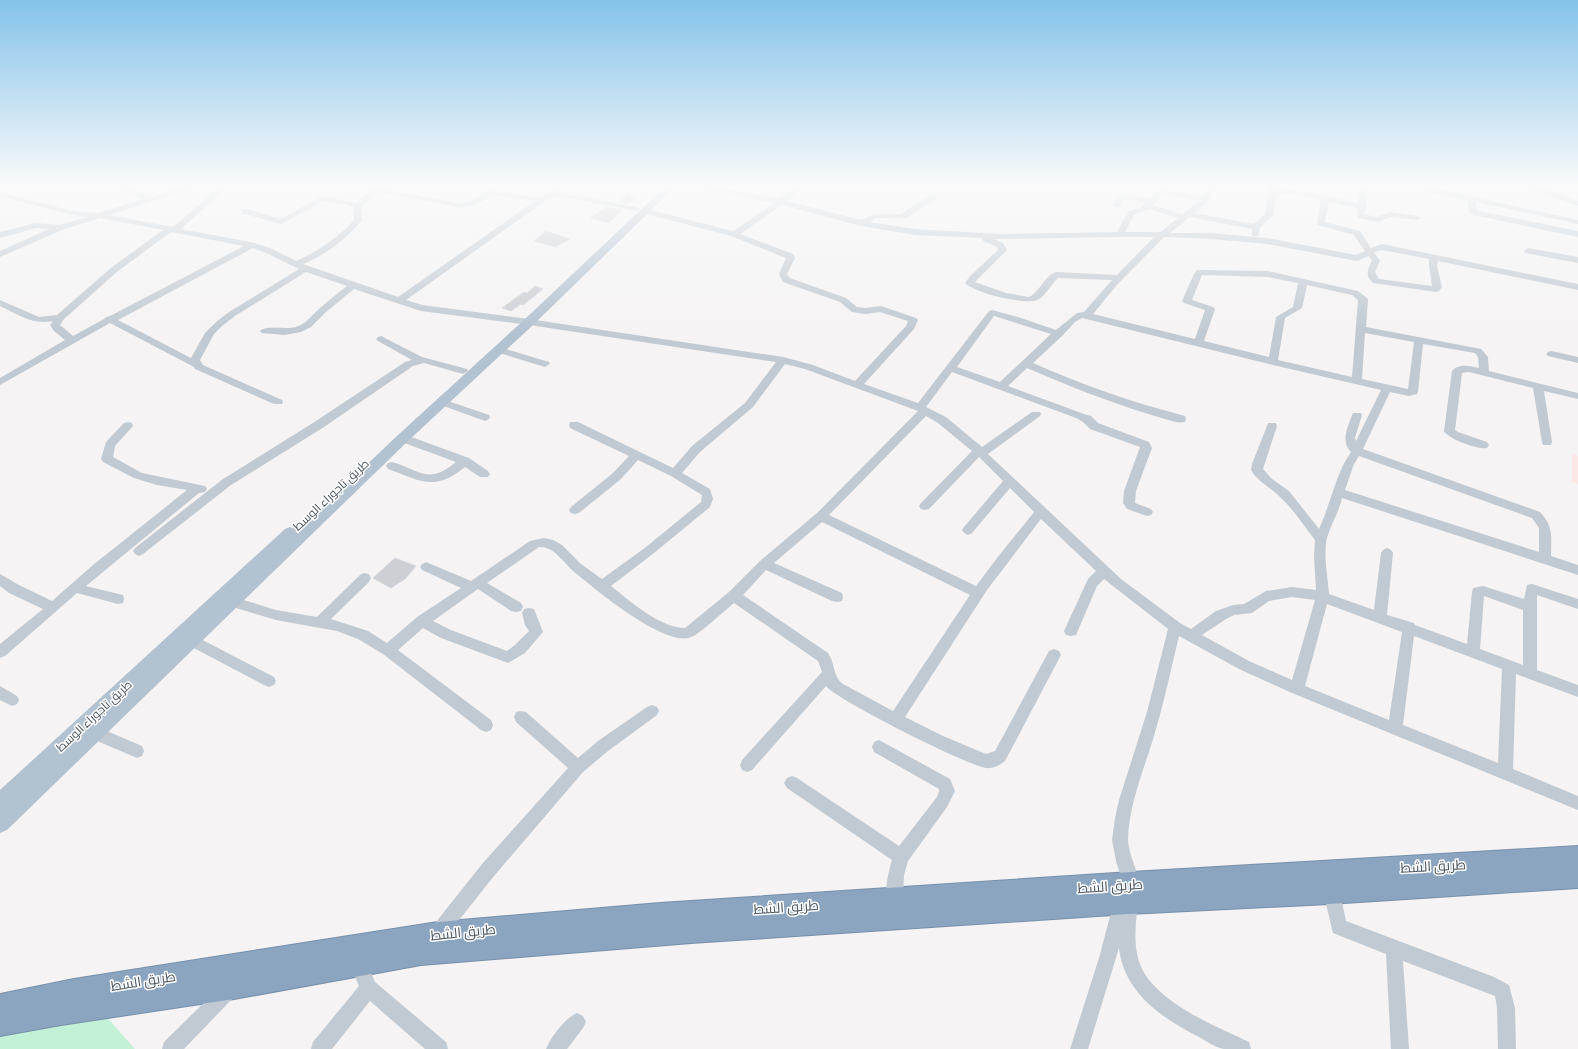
<svg xmlns="http://www.w3.org/2000/svg" width="1578" height="1049" font-family="Manrope,Cairo,sans-serif">
<style>
.medical{fill:#fce8e6}
.green{fill:#c3f1d5}
.building{fill:#cdcfd5;stroke:#d7d9de}
.lines{fill:none;stroke-linecap:round;stroke-linejoin:round}
.highway-casing{stroke:#7690ad;stroke-width:2}
.minor{fill:#c1cad2;fill-rule:evenodd}
.major{fill:#b3c2d1;fill-rule:evenodd}
.highway{fill:#8ba5c1;fill-rule:evenodd}
.labels{text-anchor:middle;stroke-width:3;stroke-linejoin:round;paint-order:stroke}
.street-label{font-size:12px;fill:#4a5661;stroke:#fff}
.near-street-label{font-size:14px;fill:#4a5661;stroke:#fff}
</style>
<rect width="100%" height="100%" fill="#f5f3f3"/>
<path class="medical" d="M1572,454L1578,456V484L1572,482Z"/>
<path class="green" d="M103,1013L135,1049H0V1034Z"/>
<path class="building" d="M631,191L629,195L637,196L629,204L617,202Z
M606,207L622,210L609,223L590,218Z
M546,231L570,239L555,247L534,241Z
M535,286L543,289L523,305L521,304L511,311L502,308L524,292L527,293Z
M395,558L416,566L405,579L391,588L373,578Z"/>
<g class="lines">
<g class="highway-casing">
<path id="highway" d="M1578,846V888L1329,904L1128,914L691,943L421,965L234,999L61,1025L0,1036V994L74,979L438,922L660,903L1131,872Z"/>
</g>
<path class="minor" d="M112,185H122L150,197L188,185H199L198,187L109,215L173,227L222,185H230L181,229L255,243L272,249L296,261C317,252 339,237 354,220L353,207L345,204L324,201L281,224L241,213V209H247L280,219L323,196L356,203L372,190L359,187L358,185H369L377,187L381,185L385,187L384,189L391,191L459,203L470,201L492,190L541,198L559,185H568L558,193L569,194L636,207L640,209L636,211L569,198L551,197L406,300L422,305L529,319L783,357L813,365L855,381L906,326L908,321L880,312L866,314L852,312L840,302L783,282L779,274L786,258L731,236L643,213V209H646L733,231L775,203L692,187L688,185H702L779,199L797,185H805L787,201L861,220L874,214H901L931,194H937V198L906,218H876L870,222L915,229L1000,234L1117,232L1128,211L1140,208L1145,203L1128,199L1123,200L1121,207H1115L1114,205L1116,198C1124,191 1139,197 1149,199L1155,192L1162,189L1202,197L1208,185H1216L1208,202L1194,213L1254,224L1265,214L1269,185H1277L1276,191L1295,190L1358,203L1361,185H1369L1365,212L1363,214L1377,217L1390,212L1417,216L1421,218L1417,220L1391,217L1378,222L1358,218L1357,216L1359,214L1357,212L1358,208L1329,202L1325,222L1360,231L1371,248L1382,244L1578,284V290L1438,261L1437,266L1442,287L1439,291L1436,292L1373,283C1365,275 1367,270 1372,261L1369,256L1357,261L1267,244L1211,239L1164,237L1116,286L1093,314L1195,339L1205,310L1184,303L1182,301L1194,274L1197,270L1268,271L1358,291L1368,299L1366,327L1481,349L1488,357L1489,371L1578,393V399L1544,391L1552,442L1551,445H1543L1542,442L1533,388L1469,372L1462,373L1455,430L1458,432L1487,442L1489,445L1487,448C1478,450 1448,439 1444,431L1452,371C1459,363 1470,366 1479,368L1478,357L1475,353L1423,344L1418,392L1417,394L1409,396L1390,392L1363,449L1540,512C1554,527 1551,537 1551,556L1578,565V575L1342,498C1339,512 1331,524 1327,538C1323,555 1328,577 1329,594L1374,610L1381,553L1383,550L1387,548L1391,550L1393,553L1387,615L1414,623L1415,625L1467,644L1472,592L1473,588L1483,586L1524,599L1527,585L1532,584L1578,599V609L1537,595V670L1578,685V697L1516,674L1513,769L1578,796V810L1292,693L1239,669L1179,636C1171,669 1164,703 1154,736C1144,769 1129,804 1128,839C1128,855 1139,871 1139,886C1138,918 1127,952 1149,980C1174,1010 1214,1025 1249,1042L1251,1049C1242,1049 1232,1049 1224,1049C1216,1048 1206,1041 1199,1037C1162,1018 1124,993 1119,948L1088,1049H1070L1099,958L1109,920L1111,914L1120,912L1123,884L1116,861L1112,840L1115,818L1119,800L1147,712L1168,629L1104,579L1097,586L1076,635L1071,636L1066,635L1064,631L1088,579L1096,571L1041,519L987,590L905,717L943,736L986,754L995,751L1049,651L1054,649L1059,651L1061,655L1005,761C1000,765 993,769 986,768C966,765 835,699 826,686L752,770L747,772L742,770L740,765L742,760L822,672L818,661L734,603C725,610 698,636 689,638C660,644 595,589 573,571C563,562 554,546 539,547L487,583L521,603L523,607L521,611L516,612L511,611L478,589L433,621L451,630L507,651L515,645L529,631L525,625L522,613L524,609L529,608L534,609L543,632L525,653L508,663L441,638L423,628L398,650L491,720L493,725L491,730L486,732L481,730L383,654L358,639L337,631L276,620L219,603L218,599L219,595L224,594L276,610L317,617L361,574L365,573L369,574L371,578L369,582L331,619L368,631L387,643L417,617L461,588L422,570L420,567L422,564L426,562L471,581L530,541L544,538L553,540L562,545L581,564L602,579L646,547L701,502L702,495L671,476L638,460L621,479L579,513L575,514L571,513L569,510L571,507L613,473L629,456L570,428L569,425L570,422H578L673,468L692,446L745,403L776,362L529,325L421,311L354,289L326,312L311,327L301,332L284,335L262,333L260,331C266,325 287,330 296,327C306,324 312,315 320,308C329,300 338,293 347,286L306,272L235,316L222,326L214,334L200,360L203,365L282,400L283,402L282,404H274L195,369L194,367L110,323L0,385V378L65,340L54,331L50,325L53,321C32,325 19,315 0,306V300L39,317L57,315L112,267L163,230L100,218L62,230L0,257V251L49,229L36,228L0,238V232L36,223L59,225L87,217L72,215L0,196V192L72,211L99,213L142,199ZM379,192L459,207L475,205L493,195L535,201L398,297L303,264C324,256 348,238 362,220L361,207ZM1163,194L1199,201L1182,214L1153,205ZM1285,194H1295L1321,200L1317,223L1318,225L1354,235L1365,251L1356,255L1267,238L1211,233H1170L1190,217L1252,229V236H1258L1260,228L1273,215L1276,196ZM782,205L861,226L915,235L982,238L983,241L997,247L998,250L970,276L965,283C975,293 1024,305 1037,300C1046,296 1051,284 1058,278L1112,280L1084,312L1077,313L1056,330L1018,317L992,310L989,311L918,403L864,384L914,329L918,320L916,318L881,306L866,308L857,307L846,298L790,278L787,274L795,258L793,254L740,234ZM1149,209L1178,218L1160,232H1125L1134,215ZM171,232L244,246L110,316L106,317L104,319L73,336L60,325L64,319L118,271ZM1120,237H1154L1117,275L1056,272C1044,276 1040,292 1029,297L1006,293L975,282L1007,250L1003,243L994,239ZM253,248L266,253L299,269L229,312L216,322L205,333L191,358L118,320ZM1382,250L1429,259V266L1432,286L1379,279L1375,272L1380,261L1374,252ZM1202,275L1268,277L1298,283L1293,307L1276,317L1269,357L1204,341L1215,309L1213,307L1192,300ZM1307,285L1352,295L1358,300L1352,377L1278,360L1285,318L1302,308ZM994,316L1051,334L1000,382L957,367ZM1082,318L1273,365L1381,390L1356,441L1355,438L1362,415L1361,413H1353L1352,415C1348,427 1340,441 1351,452C1335,475 1331,503 1319,529L1289,491L1272,479L1263,469L1277,426L1276,423H1268L1267,426L1252,464L1251,470C1259,483 1272,488 1281,498C1294,510 1304,526 1315,540L1314,557L1316,590L1292,587L1266,591L1244,604L1233,605L1216,611L1191,629L1180,623L1121,579L988,454L1040,416L1041,414L1040,412H1032L982,447L946,417L926,407L952,372L1076,418L1083,422L1090,429L1140,447L1124,491L1123,503L1127,509L1147,516L1151,515L1153,512L1151,509L1135,503L1136,491L1152,448L1149,442L1098,423L1091,416L1084,414L1008,386L1027,368C1069,386 1111,403 1155,416C1163,418 1176,424 1185,422L1186,419L1185,416C1132,402 1082,385 1033,363L1062,336L1075,322ZM1365,333L1414,342L1408,389L1362,379ZM785,364L805,369L918,411L817,513L760,561L729,592L685,628C660,628 630,601 611,586L654,553L710,507L713,499L710,489L682,473L700,452L753,407ZM926,416L938,423L972,451L921,503L919,506L921,509L925,510L929,509L979,457L1003,481L964,527L962,530L964,533L968,535L972,533L1010,488L1034,512L997,558L976,586L829,515ZM1359,456L1532,518L1539,528V552L1345,490L1354,464ZM822,522L970,595L893,711L843,684C833,677 835,663 828,653L743,595L766,570L832,601L837,602L842,601L843,597L842,593L774,563ZM1484,596L1523,610V665L1480,649ZM1292,597L1315,600L1292,680L1249,661L1202,635L1226,619L1234,615L1252,613L1269,601ZM1327,604L1402,632L1389,720L1305,686ZM1414,636L1502,669L1498,763L1403,725Z
M1420,185H1428L1433,188L1578,220V224L1476,202L1477,210L1479,211L1578,231V237L1473,215L1469,211L1468,201L1427,192Z
M1519,185C1540,182 1559,194 1578,201V206Z
M1528,248L1578,257V263L1525,253L1524,251Z
M381,336L422,357L467,369L468,371L463,374L424,363L413,366L324,427L231,485L143,554L139,556L135,554L133,551L135,548L223,479L316,421L405,362L412,360L378,341L376,339L378,337Z
M499,347L549,362L550,364L545,367L496,352L494,350Z
M1551,351L1578,357V363L1548,356L1546,354L1548,352Z
M442,399L489,415L490,417L489,419L485,421L438,404L437,402L438,400Z
M128,422L132,423L133,426L115,446L113,457L142,473L205,486L207,489L205,492L199,493L86,586L123,595L124,599L123,603L118,604L77,593L5,656L0,658V644L43,609L9,593L0,586V574L19,585L52,601L93,565L187,490L157,485L134,478L103,462L101,459L106,442L124,423Z
M403,434L469,458L488,471L490,474L488,477H480L465,467C434,492 421,481 388,469L386,466L388,463L392,462C422,471 428,485 456,462L399,441L398,438L399,435Z
M193,635L274,677L276,681L274,685L269,687L264,685L188,645L186,641L188,637Z
M0,686L17,696L19,700L17,704L12,706L0,700Z
M652,705L657,707L659,711L657,715L608,751L583,772L494,876L444,939L438,942L432,939L429,933L432,927L482,864L568,768L516,722L514,717L516,712L521,711L526,712L578,758L598,741L647,707Z
M95,726L142,746L144,751L142,756L137,758L90,738L88,733L90,728Z
M879,740L950,779L955,791L947,807L908,861L904,875L903,901L901,907L895,909L889,907C883,893 888,874 892,860L787,788L784,783L787,778L792,776L797,778L899,846L937,797L939,791V789L874,752L872,747L874,742Z
M1329,884L1335,886L1342,902L1346,921L1494,977L1509,985L1515,1008L1516,1049H1498L1497,1008L1495,996L1403,961L1409,1049H1391L1386,954L1333,933L1326,904L1321,892L1323,886Z
M359,956L365,959L375,982L446,1042L448,1049H425L370,1001L332,1049H311L313,1042L359,986L350,965L353,959Z
M229,981L235,984L238,990L235,996L184,1049H162L164,1042L223,984Z
M577,1013L583,1016L586,1022L583,1028L567,1049H546C551,1037 565,1018 577,1013Z"/>
<path class="major" d="M667,185H677L533,325L408,441L7,830L0,833V790L285,529L290,527L295,529L297,531L398,435L525,319Z"/>
<use href="#highway" class="highway"/>
</g>
<linearGradient id="sky" x2="0" y2="1"><stop stop-color="#85c3ea"/><stop offset="0.56" stop-color="#fafafa"/><stop offset="1" stop-color="#fafafa" stop-opacity="0"/></linearGradient>
<rect width="1578" height="331" fill="url(#sky)"/>
<g class="labels">
<g class="street-label">
<text transform="translate(331 495) rotate(-43)" y="4">طريق تاجوراء الوسط</text>
<text transform="translate(94 716) rotate(-43)" y="4">طريق تاجوراء الوسط</text>
</g>
<g class="near-street-label">
<text transform="translate(1433 866) rotate(-3)" y="5">طريق الشط</text>
<text transform="translate(1110 886) rotate(-4)" y="5">طريق الشط</text>
<text transform="translate(786 907) rotate(-4)" y="5">طريق الشط</text>
<text transform="translate(463 932) rotate(-6)" y="5">طريق الشط</text>
<text transform="translate(143 981) rotate(-9)" y="5">طريق الشط</text>
</g>
</g>
</svg>
